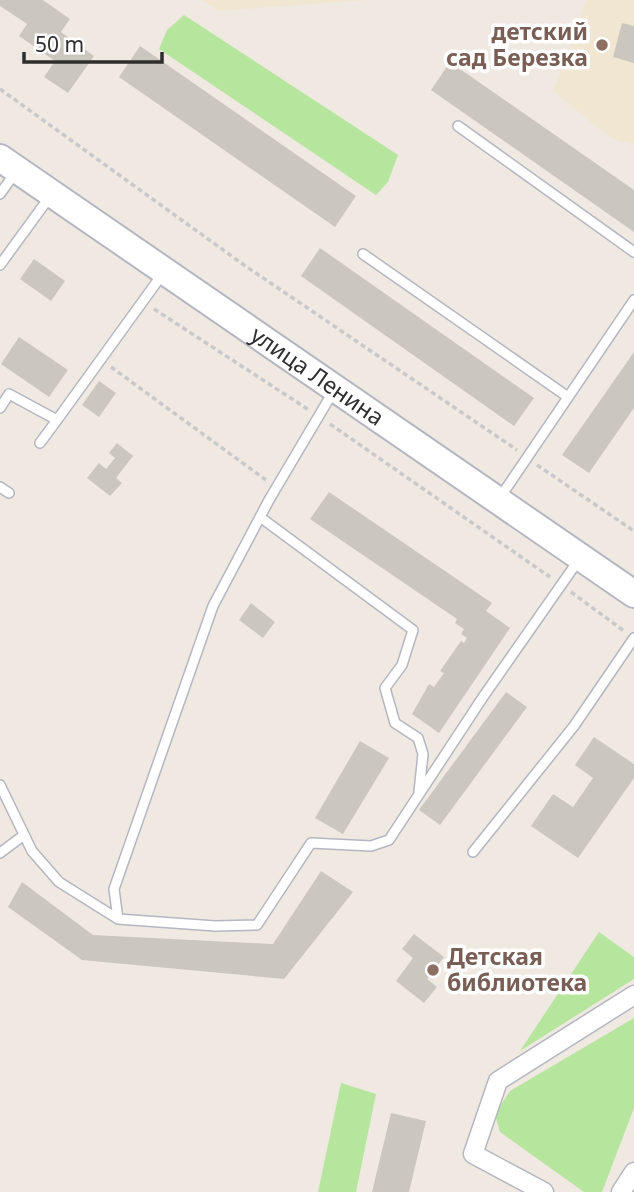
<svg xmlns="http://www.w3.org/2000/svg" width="634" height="1192" font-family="'Noto Sans',sans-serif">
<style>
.education{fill:#f0e6d1}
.green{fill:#b6e59e}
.building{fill:#cbc7bf}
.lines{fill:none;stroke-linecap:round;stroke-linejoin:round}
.lane-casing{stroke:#b4b7c1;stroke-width:12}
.street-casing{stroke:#b4b7c1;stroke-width:21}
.secondary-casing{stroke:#b4b7c1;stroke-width:30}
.path{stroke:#c9c9c9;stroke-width:3.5;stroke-dasharray:5 3.5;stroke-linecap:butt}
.lane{stroke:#fff;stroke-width:9}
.street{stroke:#fff;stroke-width:18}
.secondary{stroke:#fff;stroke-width:26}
.education-dot{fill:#8d6e63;stroke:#fff;stroke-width:2.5}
.labels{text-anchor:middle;stroke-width:7;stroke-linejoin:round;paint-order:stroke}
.education-label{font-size:23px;font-weight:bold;fill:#785e54;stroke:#fff;text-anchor:end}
.street-label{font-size:23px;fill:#2e2e2e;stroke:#fff}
</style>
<rect width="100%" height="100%" fill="#efe9e1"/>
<path class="education" d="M202,0H368L218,11Z
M586,0H634V145L611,138L553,91Z"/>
<path class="green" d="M184,15L398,155L388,182L376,195L159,49L167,30Z
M599,932L634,957V979L520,1051Z
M634,1018V1108L602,1192H584L500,1132L495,1114L510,1091Z
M341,1083L376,1094L356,1192H318Z"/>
<path class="building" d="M0,0H43L70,19L61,32L94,56L68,93L44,77L55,61L19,36L27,24L0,6Z
M622,23L634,26V63L613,57Z
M140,46L356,196L335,227L119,77Z
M450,62L634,190V232L431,90Z
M320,248L534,398L514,426L301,276Z
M34,259L65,281L51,301L20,279Z
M19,337L68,370L49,397L1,364Z
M634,352V408L589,473L562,455Z
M99,381L116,393L99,417L82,405Z
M117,443L133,456L116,478L122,483L110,496L87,478L99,463L106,469L115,458L109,453Z
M329,492L492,603L486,611L510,628L439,733L412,714L429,684L434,687L444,673L440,671L461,641L464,643L467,638L461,634L464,629L455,623L457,619L310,519Z
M251,603L275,622L263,638L239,620Z
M506,692L527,707L440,825L419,810Z
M594,737L634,764V778L578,858L531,826L553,794L573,807L593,778L575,765Z
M360,741L389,758L343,834L315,818Z
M321,871L353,892L284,979L82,960L8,907L22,882L93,935L273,944Z
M414,934L444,957L427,979L437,987L424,1003L396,981L413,958L402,949Z
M391,1113L426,1121L409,1192H372Z"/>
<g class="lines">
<g class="lane-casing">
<path id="lane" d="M458,126L634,252
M0,194L15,173
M363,254L568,397
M0,265L51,195
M0,408L9,394L57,420L164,272
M40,443L57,420
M0,487L9,493
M499,499L634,300
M260,517L413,630L402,665L385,688L395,723L418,738L423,754L419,792
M0,785L32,851L59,882L118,919L215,926L257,925L311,843L371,846L389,840L483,697L580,558
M473,852L574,726L634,638
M0,853L24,835
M118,919L114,889L213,606L269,500L333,392"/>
</g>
<g class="street-casing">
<path id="street" d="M544,1192L473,1154L498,1081L634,995
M621,1192L634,1172"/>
</g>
<g class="secondary-casing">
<g id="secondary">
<path id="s1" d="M0,158L634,594"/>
</g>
</g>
<path class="path" d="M0,89L244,265L517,450
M154,309L309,410
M111,367L266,480
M330,424L550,577
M537,465L634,531
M571,592L624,631"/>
<use href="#lane" class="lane"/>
<use href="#street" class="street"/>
<use href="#secondary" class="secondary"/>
</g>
<g class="education-dot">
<circle cx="602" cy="45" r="7"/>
<circle cx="433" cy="970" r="7"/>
</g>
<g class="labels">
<g class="education-label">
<text x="588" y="40">детский<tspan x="588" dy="26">сад Березка</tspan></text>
<text x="447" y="965" text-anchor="start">Детская<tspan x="447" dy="26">библиотека</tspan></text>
</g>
<g class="street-label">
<text dy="8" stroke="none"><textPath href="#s1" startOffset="385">улица Ленина</textPath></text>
</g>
</g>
<path d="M24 52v10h138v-10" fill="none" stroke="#2e2e2e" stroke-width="3.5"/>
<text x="35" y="52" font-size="21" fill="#2e2e2e" stroke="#ffffff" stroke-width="5" paint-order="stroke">50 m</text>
</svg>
